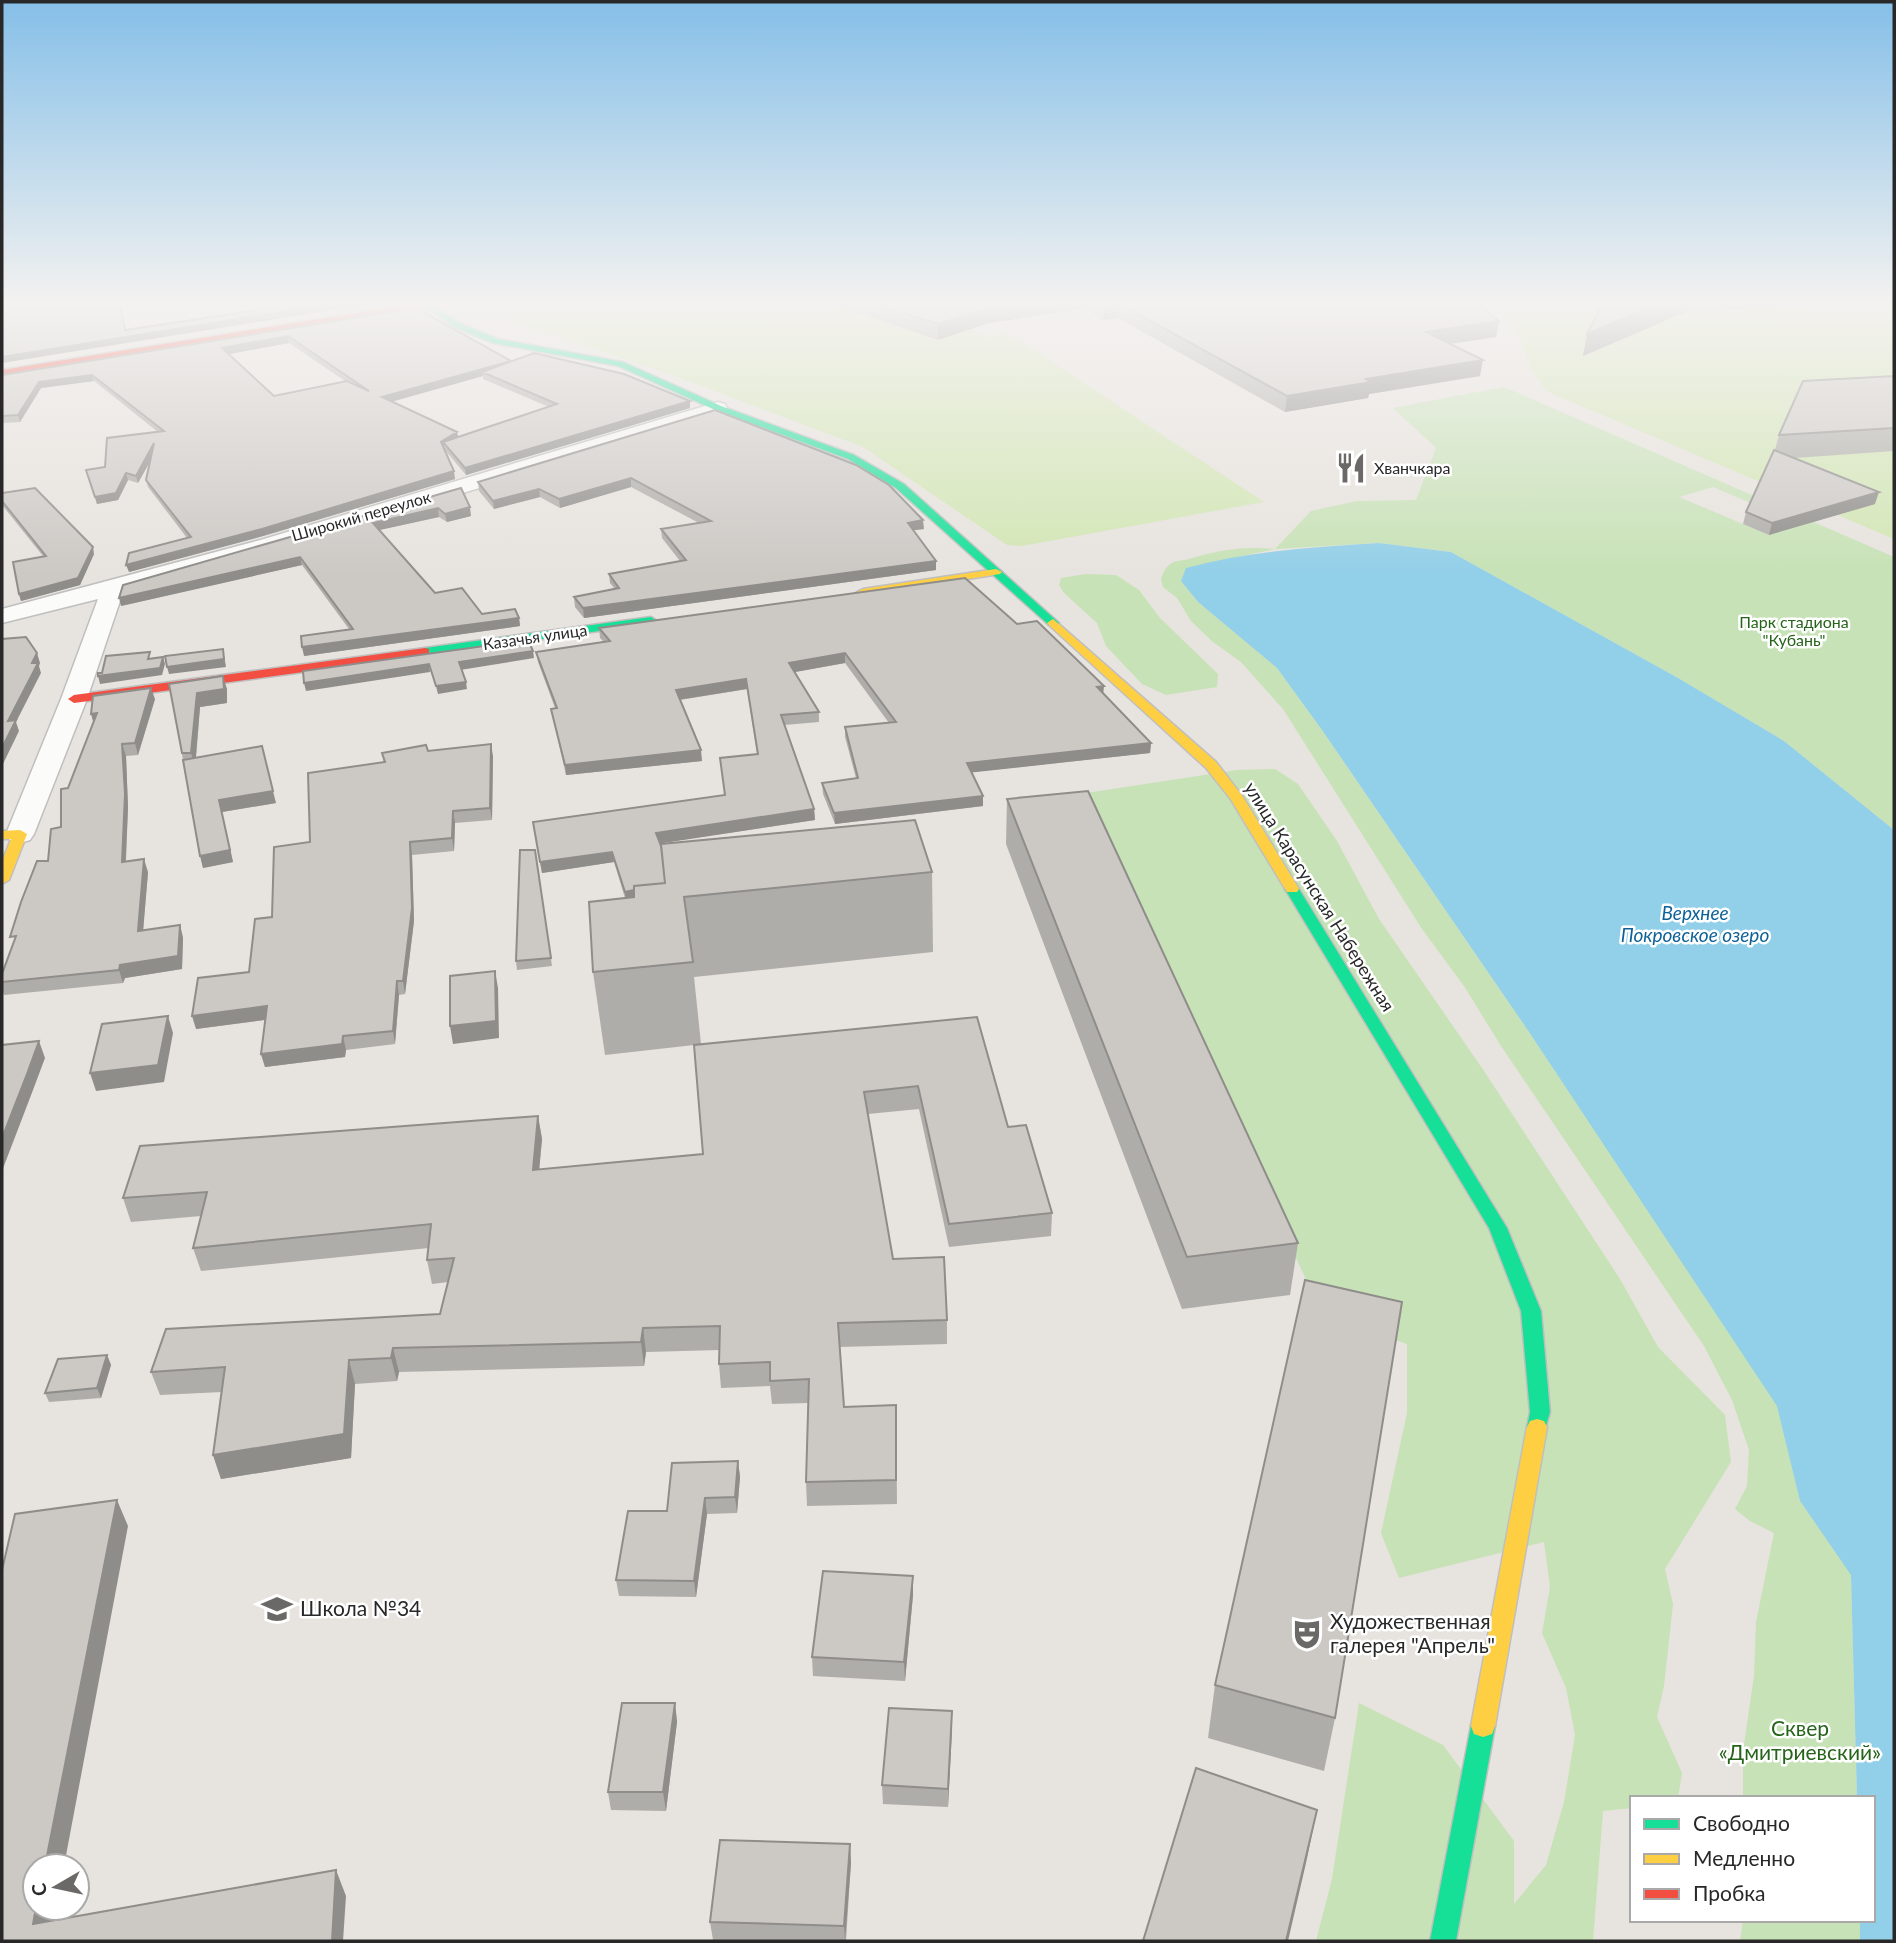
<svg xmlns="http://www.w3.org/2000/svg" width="1896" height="1943" font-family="Lato,sans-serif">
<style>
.green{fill:#c7e2b6;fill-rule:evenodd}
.pitch{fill:#d2e6b4}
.water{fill:#92cfe8}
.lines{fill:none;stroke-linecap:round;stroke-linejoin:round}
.street-casing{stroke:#c0bfbf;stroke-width:3}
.fast-casing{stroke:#c0bfbf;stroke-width:3}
.slow-casing{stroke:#c0bfbf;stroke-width:3}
.jam-casing{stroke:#c0bfbf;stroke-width:3}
.street{fill:#fbfbfa;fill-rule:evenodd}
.fast{fill:#16e098;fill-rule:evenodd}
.slow{fill:#ffcf43;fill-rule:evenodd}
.jam{fill:#f24e42;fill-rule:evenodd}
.wall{fill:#afada9;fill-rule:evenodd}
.shaded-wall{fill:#8f8d8a}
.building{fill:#ccc9c5;stroke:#8f8d8a;stroke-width:2;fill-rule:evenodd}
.labels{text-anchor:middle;stroke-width:5;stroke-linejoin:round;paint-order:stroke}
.far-poi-label{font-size:16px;fill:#282828;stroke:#fff;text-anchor:start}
.far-street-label{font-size:16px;fill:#282828;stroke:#fff}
.far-park-label{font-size:16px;fill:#26641a;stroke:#fff}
.street-label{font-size:18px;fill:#282828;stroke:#fff}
.water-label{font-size:19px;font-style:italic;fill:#0e6297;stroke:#fff}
.near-poi-label{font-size:21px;fill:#282828;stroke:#fff;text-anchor:start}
.near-park-label{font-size:21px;fill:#26641a;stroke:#fff}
</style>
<rect width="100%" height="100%" fill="#e7e3de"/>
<path class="green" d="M1504,387L1894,557V830L1784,741L1678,678L1451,552L1379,543L1275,549L1187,568L1181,581L1198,602L1277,668L1322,730L1529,1032L1778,1406L1800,1501L1851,1574L1857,1798H1743V1751L1754,1676L1756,1622L1774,1533L1750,1521L1735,1509L1747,1486L1749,1450L1732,1400L1704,1346L1501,1046L1464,986L1422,929L1283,709L1241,662L1213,642L1191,621L1177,598L1163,587L1161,579C1163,574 1164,569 1169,565C1175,560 1181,561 1189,559C1220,550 1242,546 1275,549L1311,511L1357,501L1416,500L1436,448L1393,408ZM1713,487L1802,525L1769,535L1679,497Z
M1086,574L1116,575L1139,590L1160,618L1218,674L1217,687L1166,695L1142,684L1106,646L1097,623L1064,593L1059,585L1061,578Z
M1275,769L1298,784L1337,841L1379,919L1484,1071L1620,1279L1658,1347L1725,1415L1731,1462L1665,1569L1673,1604L1664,1686L1657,1717L1682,1773L1678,1798H1632V1808L1603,1811L1593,1941H1316L1332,1879L1359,1703L1443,1745L1514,1841V1904L1546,1865L1564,1802L1575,1735L1566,1688L1542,1633L1550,1587L1544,1542L1399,1578L1381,1533L1407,1413V1344L1361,1328L1312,1292L1186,1024L1086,793L1237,770Z
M1743,1920H1860V1941H1740Z"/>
<path class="pitch" d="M511,301H860L935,307L985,337L1008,333L1264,502L1022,546L1007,545L863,447L669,374L517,323L487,307Z
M1464,301H1894V539L1546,391L1531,369L1513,322Z"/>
<path class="water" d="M1379,543L1451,552L1678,678L1784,741L1894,830V1941H1860V1920H1873V1798H1857L1851,1575L1800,1501L1777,1406L1529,1032L1322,730L1277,668L1198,602L1181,581L1186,568C1250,551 1313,547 1379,543Z"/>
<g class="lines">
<g class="street-casing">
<path id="street" d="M718,402L725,404L727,408L725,412L369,522L123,592L87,699L34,834L30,840L20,843L10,840L6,834L61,699L98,599L2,623V609L264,539Z"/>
</g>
<g class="fast-casing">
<path id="fast" d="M416,301H426L462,324L498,339L623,362L721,406L854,455L904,484L1059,623L1057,625H1049L896,488L848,459L715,410L618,366L493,343L456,328Z
M651,617L657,621L655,623L425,656L419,652L425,648Z
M1292,885L1299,889L1507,1228L1541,1311L1550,1412L1544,1433L1537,1435L1530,1433L1527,1427L1530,1412L1521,1311L1489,1228L1285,889Z
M1483,1715L1492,1718L1495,1726L1456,1941H1430L1471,1726L1474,1718Z"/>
</g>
<g class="slow-casing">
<path id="slow" d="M996,569L1002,572L1000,574L863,595L857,592L863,589Z
M1053,619L1216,762L1243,797L1299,889L1297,892H1287L1230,798L1206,768L1049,625L1047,623Z
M20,830L27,834L9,880L2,884V862L11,839H2V831Z
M1537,1419L1544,1421L1547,1427L1495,1726L1492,1734L1483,1737L1474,1734L1471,1726L1527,1427L1530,1421Z"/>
</g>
<g class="jam-casing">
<path id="jam" d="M425,302L428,306L2,376V370Z
M425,648L429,649V655L74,703L68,699L74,695Z"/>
</g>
<use href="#street" class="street"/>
<use href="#fast" class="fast"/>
<use href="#slow" class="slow"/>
<use href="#jam" class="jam"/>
</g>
<path class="wall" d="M259,301H388L125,330L267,308Z
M822,301H1476L1499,321L1496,337L1449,344L1480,376L1369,394L1368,398L1285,412L1118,318L1103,320L1087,308L989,323L938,340Z
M1602,301H1894L1683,313L1583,356L1587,334L1603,301Z
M416,308L511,362L690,408L466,475L444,449L455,479L263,536L129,572L187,538L148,487L146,480L150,461L138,483L128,480L118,500L97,504L86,470L105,467L158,432L94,381L41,388L20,422L2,423V375ZM289,343L345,381L274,396L229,354ZM483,376V379L549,407L458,437L392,401Z
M1894,376V451L1795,458L1875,504L1769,535L1743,524L1746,512L1775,450L1779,435Z
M715,410L924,529L913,530L936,570L584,618L575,607L574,597L615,589L610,583L609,574L680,561L662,538L661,529L699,523L631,487L560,508L540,497L494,509L479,491L478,482Z
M461,488L471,516L447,522L439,517L379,530L435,593L482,614L519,618L520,626L304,656L349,629L302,565L121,606Z
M2,493L94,554L80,585L21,601L19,594L43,556L2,505Z
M1017,624L1103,694L1151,743L1150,753L972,772L983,796V806L835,824L823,794L822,783L856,778L845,737V727L889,723L845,663L794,672L819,712V722L784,725L814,809L815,820L660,843L661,846L932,872L933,952L694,977L701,1044L977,1017L1008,1127L1052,1213L1051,1236L949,1247L919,1109L868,1114L893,1259L947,1320V1344L840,1347L844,1407L896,1405L897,1504L807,1506L806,1482L808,1403L772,1404L770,1386L721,1388L719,1364V1350L646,1352L644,1366L399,1372L397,1381L355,1384L351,1458L221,1479L213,1455L222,1392L160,1395L151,1372L440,1314L448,1282L432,1284L427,1260L429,1248L201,1271L193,1248L201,1216L131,1222L123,1198L538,1116L542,1139L539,1170L703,1154L694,1045L605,1055L593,972L625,898L614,862L542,873L533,822L725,795L757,754L747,689L680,700L702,761L566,775L553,719L551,709L555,708L538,662L536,652L604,642L600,638L599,628Z
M169,684L227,689V703L200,707L196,758L276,803L222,812L233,862L203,868Z
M155,699L138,755L126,756L128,807L126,862L148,872L143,931L180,925L183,938L182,969L125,978L123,983L4,995L2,990V974L61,827L68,788Z
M428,751L493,756L492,820L455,823L454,851L412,855L414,921L405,994L399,995L395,1044L346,1050L345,1057L265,1067L261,1054L265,1020L196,1029L249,972L272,917L310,842L384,763L382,753Z
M1007,799L1298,1243L1290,1295L1182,1309L1006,844Z
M535,850L552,966L517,970L516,961Z
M107,1355L111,1365L101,1398L49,1402L45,1393Z
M738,1461L740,1477L737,1513L707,1514L696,1597L619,1596L616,1580L667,1511Z
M913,1595L905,1681L813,1676L812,1657Z
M1215,1685L1335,1718L1324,1771L1208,1738Z
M675,1703L677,1722L666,1811L611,1810L608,1792Z
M952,1711L948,1807L883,1804L882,1785Z
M850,1844L851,1863L846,1941L713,1940L710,1922Z"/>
<path class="shaded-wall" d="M349,301H388L2,363V357Z
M1036,301H1087V308L989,323L938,340V324L990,308Z
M1665,301H1686L1683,313L1583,356L1587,334Z
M1118,303V318L1103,320L1104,305Z
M1499,321L1496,337L1423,348L1426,332Z
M288,336L289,343L224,355L222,348Z
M1483,360L1480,376L1369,394L1368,398L1285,412L1287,396L1366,379Z
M511,361L482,372L483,376L384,404L382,397Z
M92,375L94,381L41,388L20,422L18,415L39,382Z
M690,401V408L466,475L465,468Z
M457,432L459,439L443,442L444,448L441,442Z
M154,443L156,451L138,483L136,476Z
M454,471L455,479L263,536L129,572L126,565Z
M126,473L128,480L118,500L97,504L95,497Z
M631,478V487L560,508L559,499Z
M539,489L540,497L494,509L493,501Z
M1879,492L1875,504L1769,535L1772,523Z
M470,507L471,516L447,522L445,514Z
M438,508L439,517L375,531L373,523Z
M923,520L924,529L908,531V523Z
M93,547L94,554L80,585L21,601L19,594Z
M300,557L302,565L121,606L119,598Z
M936,561V570L584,618L583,608Z
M519,618L520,626L304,656L302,647Z
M223,649L226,667L169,674L167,667Z
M533,651L534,658L460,670L459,662Z
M37,653L40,663L39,666L41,673L16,722L19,731L2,766V748L8,721L32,663Z
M845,653V663L790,673L789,663Z
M163,657L165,664L162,675L100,684L98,676Z
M429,664L430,672L306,691L304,683Z
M223,676L227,689V703L200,707L195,767L191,753L197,693Z
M746,679L747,689L677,700L676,690Z
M466,682L467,689L438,694L436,686Z
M1104,686L1103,696L1097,687Z
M151,688L155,699L138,755L135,743Z
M97,713L94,725L91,714Z
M1151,743L1150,753L967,773V763Z
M122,744L126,756L128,807L125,875L122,862Z
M491,744L493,756L492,820L490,808Z
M701,750L702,761L566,775L565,765Z
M273,791L276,803L222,812L233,862L203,868L200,856L219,800Z
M983,796V806L835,824L834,813Z
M814,809L815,820L657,844L656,833Z
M453,811L455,823L454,851L452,838Z
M410,842L412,855L414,921L405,994L403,981Z
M612,852L614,862L542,873L540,862Z
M144,859L148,872L142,944L138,931Z
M665,885L626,903L625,892Z
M180,925L183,938L182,969L125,978L123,983L119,970L120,965Z
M495,971L498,988L499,1038L453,1044L450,1026Z
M397,981L399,995L395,1044L393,1031Z
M267,1006L271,1019L196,1029L192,1016Z
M168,1016L173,1033L164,1082L96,1091L90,1073Z
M343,1036L346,1050L345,1057L265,1067L261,1054Z
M39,1041L45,1058L33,1090L2,1171V1138Z
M538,1116L542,1139L537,1193L533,1170Z
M643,1328L646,1352L644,1366L641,1342Z
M393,1348L399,1372L397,1381L391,1358Z
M107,1355L111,1365L101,1398L97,1388Z
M349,1360L355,1384L351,1458L221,1479L213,1455Z
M738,1461L740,1477L737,1513L735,1497Z
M705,1498L707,1514L696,1597L694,1581Z
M117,1500L128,1526L64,1866H45Z
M913,1576V1595L905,1681L904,1662Z
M675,1703L677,1722L666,1811L663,1792Z
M952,1711V1730L948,1807V1789Z
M1317,1810L1306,1863L1288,1941H1286Z
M850,1844L851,1863L845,1941L844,1926Z
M336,1870L346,1896L343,1941H332Z
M36,1908H56L49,1941L33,1924Z"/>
<path class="building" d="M2,301H119L125,330L272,308L264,301H349L2,357Z
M867,301H1036L990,308L938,324Z
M1098,301H1476L1499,321L1426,332L1483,360L1366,379L1371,382L1287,396L1118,303L1104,305Z
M1604,301H1665L1587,334Z
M416,308L511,361L382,397L457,432L441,442L454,471L262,529L126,565L129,553L191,537L146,480L154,443L136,476L126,473L116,493L95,497L86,470L105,467L107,438L164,431L92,375L39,382L18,415L2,416V375ZM288,336L369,391L347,381L274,396L222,348Z
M534,353L624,374L690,401L465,468L443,442L557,404L482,372Z
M1894,376V428L1779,435L1803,381Z
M715,410L856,465L889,485L923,520L908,523L936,561L583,608L574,597L619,588L609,574L686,560L661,529L711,521L631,478L559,499L539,489L493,501L478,482Z
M1774,450L1879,492L1772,523L1746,512Z
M35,488L93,547L78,578L19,594L13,562L46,556L2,501V493Z
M461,488L470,507L445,514L438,508L373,523L435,593L462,588L482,614L515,609L519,618L302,647L301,636L353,629L300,557L119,598L123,585Z
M965,578L1017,624L1037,621L1104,686L1097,687L1151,743L967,763L983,796L834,813L822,783L858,778L845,727L896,722L845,653L789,663L819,712L781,715L814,809L656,833L661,846L665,883L634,886V890L625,892L612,852L540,862L533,822L725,795L720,758L758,754L746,679L676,690L701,750L565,765L551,709L557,708L536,652L610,641L599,628Z
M26,637L37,653L32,663H38L8,721L16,720L2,748V639Z
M528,640L533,651L459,662L466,682L436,686L429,664L304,683L303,671Z
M223,649L224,659L167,667L165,656Z
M150,652L148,659L163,657L160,668L98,676V673H102L106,656Z
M223,676L224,689L197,693L191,753H182L169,684Z
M151,688L135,743L122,744L125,794L122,862L144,859L138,931L180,925L178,956L120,965L119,970L2,982V974L16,936L10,937L21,902L37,861H48L51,829L61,827V789L68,788L97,713L91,714L93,696Z
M491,744L490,808L453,811L452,838L410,842L412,908L403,981H397L393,1031L343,1036L342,1044L261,1054L267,1006L192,1016L198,978L249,972L255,919L272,917L274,847L310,842L308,773L385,762L382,753L426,745L428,751Z
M262,746L273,791L219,800L230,850L200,856L183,760Z
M1088,791L1298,1243L1187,1257L1007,799Z
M915,820L932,872L684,897L693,962L593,972L589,902L634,897V886L665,883L661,844Z
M520,850H535L551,958L516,961Z
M495,971L496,1021L450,1026V976Z
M168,1016L158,1065L90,1073L102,1024Z
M977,1017L1008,1127L1026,1125L1052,1213L949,1224L918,1086L864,1092L893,1259L944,1257L947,1320L838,1323L844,1407L896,1405V1480L806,1482L809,1379L770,1381V1362L719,1364L720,1326L643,1328L641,1342L393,1348L391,1358L349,1360L344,1434L213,1455L225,1367L151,1372L166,1329L440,1314L454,1258L427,1260L431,1224L193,1248L207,1192L123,1198L140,1146L538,1116L533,1170L703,1154L694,1045Z
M39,1041L27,1074L2,1138V1045Z
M1305,1280L1402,1302L1335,1718L1215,1685Z
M107,1355L97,1388L45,1393L58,1359Z
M738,1461L735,1497L705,1498L694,1581L616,1580L628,1511H667L672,1463Z
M117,1500L45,1866H35V1908H36L33,1924L336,1870L332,1941H2V1570L15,1514Z
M823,1571L913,1576L904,1662L812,1657Z
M622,1703H675L663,1792H608Z
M889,1708L952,1711L948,1789L882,1785Z
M1196,1768L1317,1810L1286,1941H1143Z
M720,1840L850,1844L844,1926L710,1922Z"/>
<linearGradient id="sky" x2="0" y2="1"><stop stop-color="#85bfe8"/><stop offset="0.53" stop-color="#f4f2f0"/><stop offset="1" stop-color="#f4f2f0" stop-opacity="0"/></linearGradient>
<rect width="1896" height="573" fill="url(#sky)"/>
<defs>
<g id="restaurant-bare" transform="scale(2.415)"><path d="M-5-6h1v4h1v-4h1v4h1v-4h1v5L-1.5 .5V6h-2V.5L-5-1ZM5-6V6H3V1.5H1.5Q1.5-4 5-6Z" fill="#6b6968" stroke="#fff" stroke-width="2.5" paint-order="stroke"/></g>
<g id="school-bare" transform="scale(2.415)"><path d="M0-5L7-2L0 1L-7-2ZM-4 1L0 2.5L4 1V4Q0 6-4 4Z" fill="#6b6968" stroke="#fff" stroke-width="2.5" paint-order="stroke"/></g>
<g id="theatre-bare" transform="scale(2.415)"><path d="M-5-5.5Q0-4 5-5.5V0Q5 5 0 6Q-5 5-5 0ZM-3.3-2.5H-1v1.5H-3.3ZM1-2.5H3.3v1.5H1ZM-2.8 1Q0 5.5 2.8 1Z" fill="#6b6968" stroke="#fff" stroke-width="2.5" paint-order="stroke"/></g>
</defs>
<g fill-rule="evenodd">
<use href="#restaurant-bare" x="1351" y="468"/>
<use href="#school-bare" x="277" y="1609"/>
<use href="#theatre-bare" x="1307" y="1634"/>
</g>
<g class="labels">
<g class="far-poi-label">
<text x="1374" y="474">Хванчкара</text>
</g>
<g class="far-street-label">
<text transform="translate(361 516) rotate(-16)" y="6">Широкий переулок</text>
<text transform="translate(535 637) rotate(-8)" y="6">Казачья улица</text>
</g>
<g class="far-park-label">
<text x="1794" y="628">Парк стадиона<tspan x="1794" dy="18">"Кубань"</tspan></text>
</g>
<g class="street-label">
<text transform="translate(1319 897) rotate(58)" y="6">улица Карасунская Набережная</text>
</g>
<g class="water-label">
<text x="1695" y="920">Верхнее<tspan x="1695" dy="22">Покровское озеро</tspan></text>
</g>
<g class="near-poi-label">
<text x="300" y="1616">Школа №34</text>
<text x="1330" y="1629">Художественная<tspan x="1330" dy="24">галерея "Апрель"</tspan></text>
</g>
<g class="near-park-label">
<text x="1800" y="1736">Сквер<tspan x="1800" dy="24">«Дмитриевский»</tspan></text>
</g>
</g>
<rect width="1896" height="1943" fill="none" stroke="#282828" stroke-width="7"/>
<rect x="1630" y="1796" width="245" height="126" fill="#ffffff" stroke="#a9a9a9" stroke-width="2"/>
<rect x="1644" y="1819" width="35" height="10" fill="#16e098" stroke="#a9a9a9" stroke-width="2"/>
<text x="1693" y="1831" font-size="21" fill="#282828">Свободно</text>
<rect x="1644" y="1854" width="35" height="10" fill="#ffcf43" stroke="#a9a9a9" stroke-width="2"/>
<text x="1693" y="1866" font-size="21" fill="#282828">Медленно</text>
<rect x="1644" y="1889" width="35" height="10" fill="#f24e42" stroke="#a9a9a9" stroke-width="2"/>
<text x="1693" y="1901" font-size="21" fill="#282828">Пробка</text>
<g transform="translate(56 1887) rotate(261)"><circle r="33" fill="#ffffff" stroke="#a9a9a9" stroke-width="2"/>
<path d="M0-5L12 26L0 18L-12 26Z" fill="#6b6968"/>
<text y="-10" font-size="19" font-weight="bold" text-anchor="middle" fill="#282828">С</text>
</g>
</svg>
